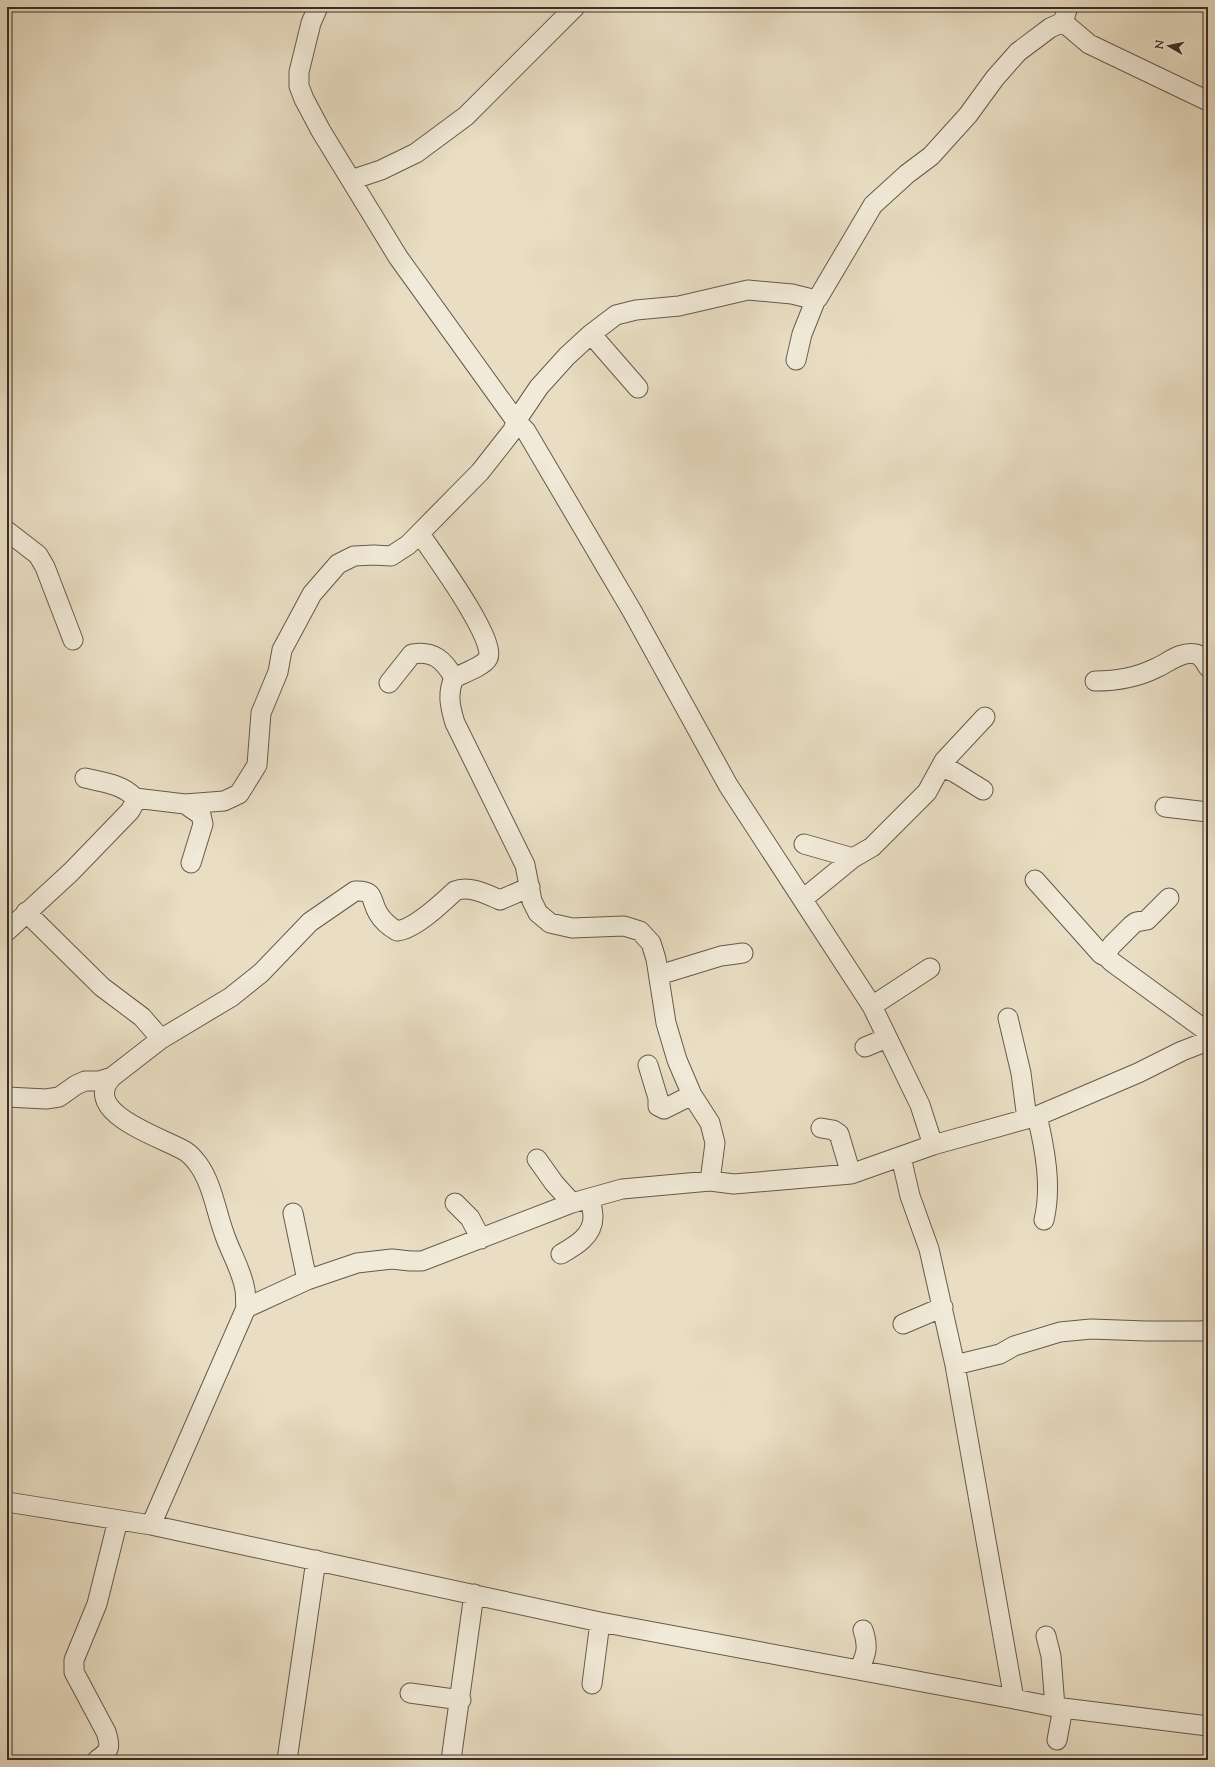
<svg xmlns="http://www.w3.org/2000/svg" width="1215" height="1767" font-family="'Sorts Mill Goudy',serif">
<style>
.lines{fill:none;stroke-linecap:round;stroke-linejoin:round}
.minor-casing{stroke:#665a4e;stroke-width:21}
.minor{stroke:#f1ead8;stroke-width:19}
</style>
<rect width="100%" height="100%" fill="#e9dec3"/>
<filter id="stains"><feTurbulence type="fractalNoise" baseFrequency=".005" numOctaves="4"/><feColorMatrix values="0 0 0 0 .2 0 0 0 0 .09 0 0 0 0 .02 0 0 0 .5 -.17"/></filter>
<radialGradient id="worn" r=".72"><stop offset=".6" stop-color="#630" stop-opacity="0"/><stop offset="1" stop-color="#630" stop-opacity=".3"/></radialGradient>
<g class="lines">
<g class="minor-casing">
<path id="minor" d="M318,7L311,23L299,72V86L304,99L321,131L398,257L516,421L526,431L632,611L728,785L872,1006L920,1105L933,1145
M1063,22L1089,44L1208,101
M351,180L381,170L416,153L466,116L575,7
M591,334L638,388
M796,360L802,334L816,299
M7,531L38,555L45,567L73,640
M420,534C432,552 497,640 488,658C484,666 462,674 454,678C447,693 450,707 455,723L525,865L532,901L538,913L550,923L572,928L624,926L640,931L651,943L656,959L666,1023L677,1060L692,1095L710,1123L715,1143L710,1181
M1095,681C1115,681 1138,677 1156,668C1168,663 1180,651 1196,654C1202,656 1205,662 1208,667
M389,683L412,654C433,650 444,660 454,678
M942,768L954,772L983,790
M135,798L185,804L224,801L239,794L257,765L261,713L278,672L282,650L312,594L338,564L354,556L374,555L391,556L408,545L480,472L513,430L516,421L539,387L567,356L591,334L616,315L636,310L679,306L748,290L792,294L812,299L818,298L873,205L907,174L931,156L968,115L995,78L1018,52L1050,28L1063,22L1068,7
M185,804L201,815L203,824L191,863
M1165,807L1208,812
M804,844L853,858
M1035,880L1101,954L1107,957
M1169,898L1147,920L1136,922L1132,925L1112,945L1107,952V957L1112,962L1208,1032
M803,899L853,858L872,847L927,792L944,761L985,717
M26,912L102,987L142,1017L161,1039
M7,931L71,872L130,811L135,802V798C122,784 102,782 85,778
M659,975L721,956L743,953
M872,1006L930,968
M1008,1018L1021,1073L1027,1119
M865,1047L887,1038
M648,1065L658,1098V1106L664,1109L692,1095
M112,1077C79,1113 164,1138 185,1151C190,1154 195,1160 198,1164C212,1183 216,1211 224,1233C230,1252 242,1270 245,1290C246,1296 245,1302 246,1308
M7,1097L46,1099L59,1097L76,1085L85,1081H99L112,1077L161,1039L231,997L261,973L310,922L355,891C376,890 370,900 378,913C382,920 390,927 397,931C415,929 441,904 455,891C469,885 486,894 500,900L530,887
M1037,1116C1045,1149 1052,1187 1044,1220
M821,1128L833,1130L839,1134L851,1174
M901,1157L910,1196L929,1249L955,1365L1014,1699
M537,1159L554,1183L572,1203
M455,1203L470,1218L481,1239
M293,1213L307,1280
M561,1254C575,1246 593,1236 593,1217C593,1211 591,1204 590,1198
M903,1324L943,1307
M955,1365L1000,1354L1014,1346L1060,1332L1091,1329L1146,1331H1201L1208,1330
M7,1502L151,1525L600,1622L1014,1699L1055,1707L1208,1726
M151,1525L246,1308L307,1280L357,1263L392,1259L410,1261H422L572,1203L622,1189L710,1181L734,1184L851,1174L933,1145L1037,1116L1138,1073L1182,1051L1208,1041
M1046,1636L1051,1656L1055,1707
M859,1670C866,1655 869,1647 863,1630
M592,1684L600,1622
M410,1693L461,1700
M1057,1740L1063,1708
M97,1760C110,1751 111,1747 106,1732L74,1672V1660L97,1604L118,1520
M287,1760L316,1560
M451,1760L474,1594"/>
</g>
<use href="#minor" class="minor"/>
</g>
<rect width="1215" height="1767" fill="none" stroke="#e9dec3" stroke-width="24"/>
<rect x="8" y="8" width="1199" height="1751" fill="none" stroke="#3a2e27" stroke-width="2"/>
<rect x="12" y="12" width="1191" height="1743" fill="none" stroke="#3a2e27"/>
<g transform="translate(1169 46) rotate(279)" stroke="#f1ead8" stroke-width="3" paint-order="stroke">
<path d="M0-3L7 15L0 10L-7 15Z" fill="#3a2e27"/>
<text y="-6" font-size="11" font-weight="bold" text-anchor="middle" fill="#3a2e27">N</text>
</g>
<rect width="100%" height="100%" filter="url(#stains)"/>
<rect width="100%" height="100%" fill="url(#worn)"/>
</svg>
